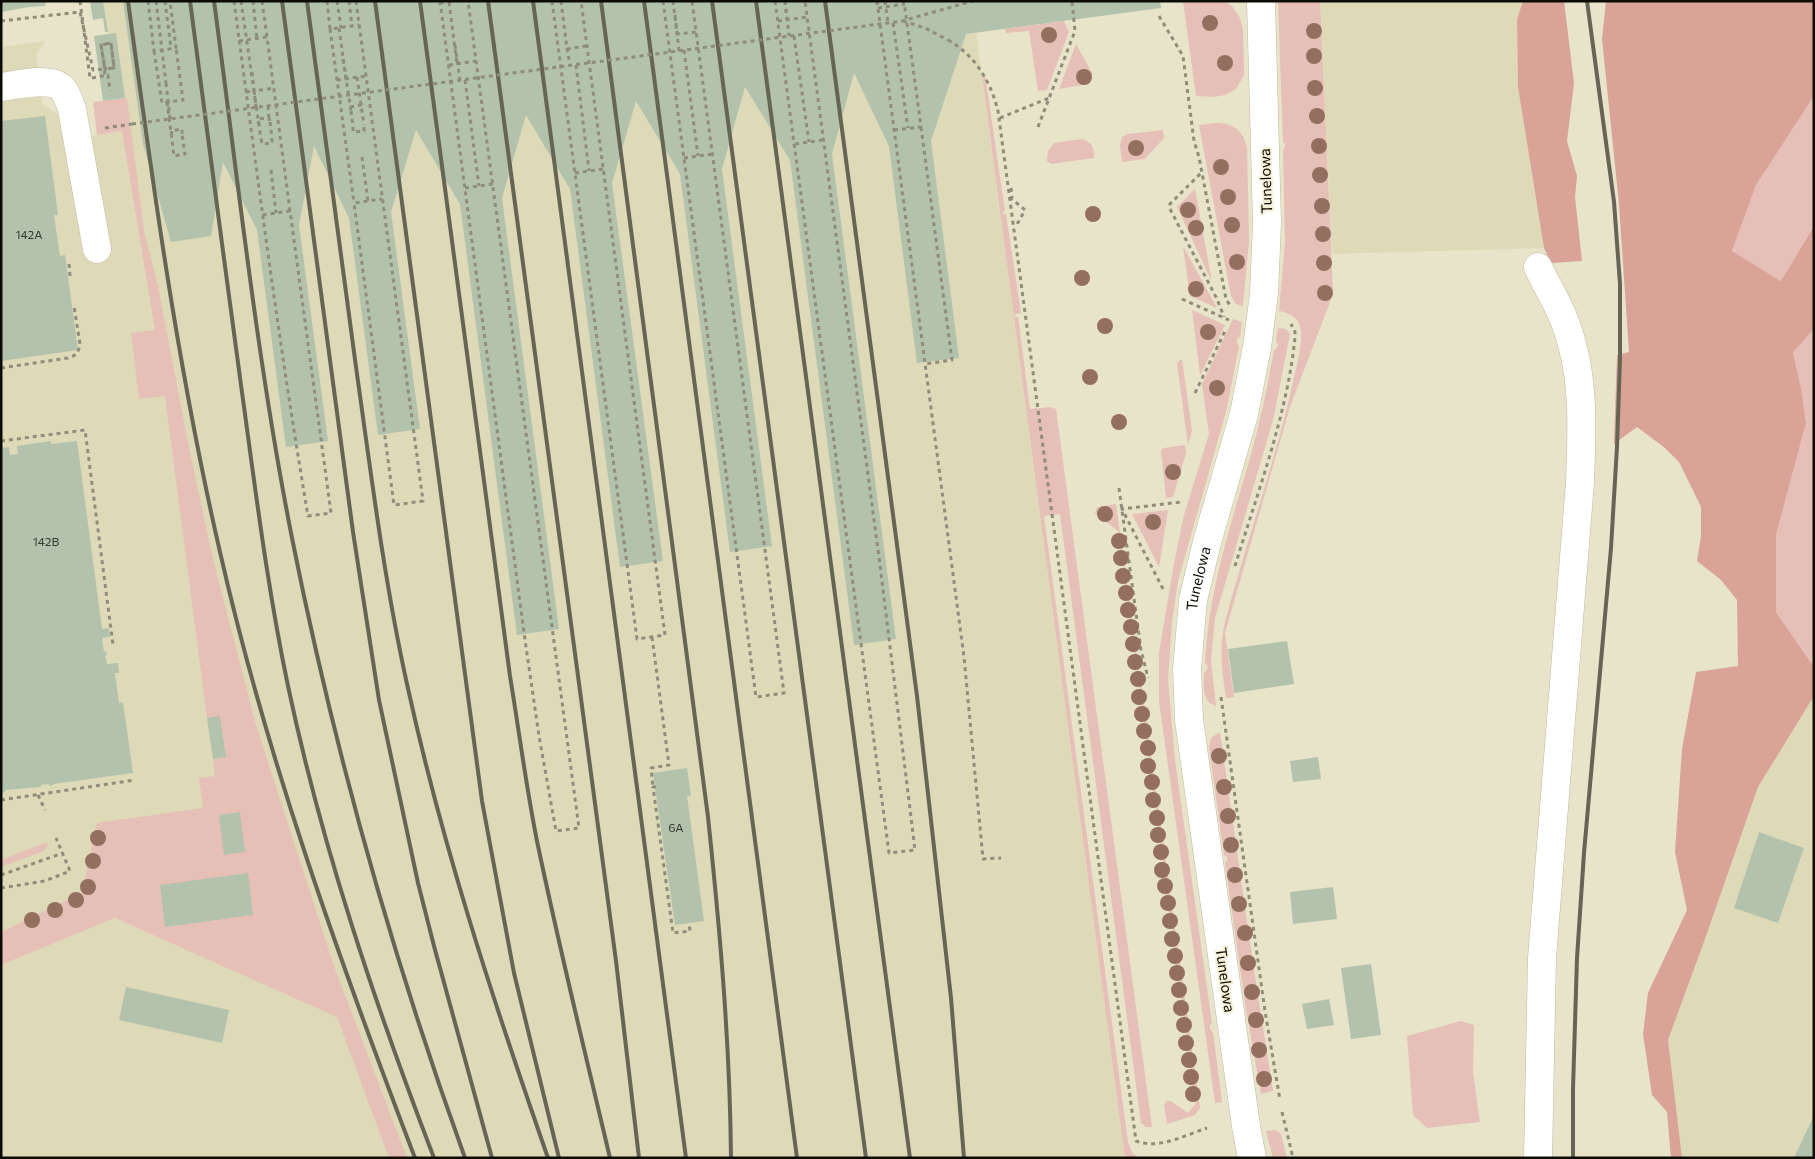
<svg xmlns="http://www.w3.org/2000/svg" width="1815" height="1159" font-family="Commissioner,sans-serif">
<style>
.built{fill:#dedab8}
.green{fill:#e6bfb7}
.forest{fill:#d9a398}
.building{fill:#b3c2ac}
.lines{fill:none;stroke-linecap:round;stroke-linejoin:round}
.minor-casing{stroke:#bfbba2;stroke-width:29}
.path{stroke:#8f8d7a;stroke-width:3;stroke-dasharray:4 4;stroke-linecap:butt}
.minor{stroke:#fff;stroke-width:28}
.rail{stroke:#666455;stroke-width:4}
.path-bridge{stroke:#8f8d7a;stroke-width:3;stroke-dasharray:4 4;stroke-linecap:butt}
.tree{fill:#946f5f}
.labels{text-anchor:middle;stroke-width:4;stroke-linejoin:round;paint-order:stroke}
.number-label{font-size:12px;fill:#363a2e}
.street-label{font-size:15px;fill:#0d0c04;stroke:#f5f1d7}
</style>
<rect width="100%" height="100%" fill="#e7e4ca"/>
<path class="built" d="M103,1H972L1125,1158H1V965L115,918L336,1016L88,897L1,939V47L46,41L36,54L42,104L59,115L86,137L130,130L127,98H125L108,34Z
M1320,1H1523L1517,19L1518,87L1544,248L1332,254Z
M1814,696V1158H1682L1668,1040L1705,939L1758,787Z"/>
<path class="green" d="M1183,1H1224L1232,6L1239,16L1243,28L1244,69V75L1239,84L1236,89L1225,95L1214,97L1196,96Z
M1278,1H1320L1333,290L1330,302L1290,407L1225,633L1234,697L1226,698C1222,672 1219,648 1225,622C1246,542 1275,463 1293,382C1296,366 1304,343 1300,326C1297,316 1288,313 1279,311L1285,242L1283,151L1286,144L1283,142Z
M1064,21L1069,32L1047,90L1038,91L1029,31L1006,33L1005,29Z
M1076,44L1092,73L1088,84L1059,89Z
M985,74L1005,211L1003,212V214H1006L1021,313L1015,314V317H1018L1019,324L1030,409L1050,407L1056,409L1152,1127H1146L1141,1123L1060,514L1044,516L1128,1142L1133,1154L1140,1158H1125L982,75Z
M1814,96V226L1781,281L1732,251L1756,185Z
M127,98L144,231L158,286L189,448L213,559L256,725L334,966L407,1158H389L337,1017L115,918L1,965V932L82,893L97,823L203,808L199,778L215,776L213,759L226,756L220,716L207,718L165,396L139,399L131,333L155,330L122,131L97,135L93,102Z
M1215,123C1232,122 1243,130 1247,147L1249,241L1243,306L1236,304L1231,296L1199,125Z
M1163,130L1164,138L1145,159L1122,162L1120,145L1122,137L1128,134Z
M1081,139C1091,141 1095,148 1094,158L1051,164L1047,161L1048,151L1054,143Z
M1195,189L1212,282L1177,207Z
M1183,246L1217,308L1190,296Z
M1192,310L1225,325L1200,375Z
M1233,319L1242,322L1240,337L1237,339V343L1239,346L1226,412L1178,581L1172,622L1168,680L1175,760L1212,1023L1210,1025V1029L1213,1032L1222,1102L1215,1103L1159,701V653L1175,558L1184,515L1209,434L1202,384Z
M1278,328L1286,329L1290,334L1273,420L1215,618L1211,661L1216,706C1201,702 1204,685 1204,673L1207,670L1208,666L1205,664C1208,590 1232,522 1252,451C1261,418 1268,384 1274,350L1277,348L1278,344L1276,341Z
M1814,329V667L1776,612V535L1806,423L1801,388L1793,351Z
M1182,359L1192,431L1188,445L1177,363Z
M1185,445L1186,453L1173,497L1166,498L1161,450L1164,448Z
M1116,504L1200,1108L1195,1115L1167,1124L1164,1105L1167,1101H1171L1188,1113L1196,1103L1186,1095L1193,1086L1183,1078L1191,1068L1182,1062L1188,1051L1179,1044L1187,1034L1177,1027L1184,1016L1174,1009L1182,999L1172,992L1180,983L1170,975L1177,965L1168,958L1175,948L1165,940L1173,930L1163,923L1170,913L1161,906L1168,896L1158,888L1166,879L1156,871L1163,861L1154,854L1161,844L1151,836L1159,826L1149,819L1157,809L1147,801L1154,792L1144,784L1152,775L1142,767L1149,757L1139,749L1147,740L1137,732L1145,723L1135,715L1143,706L1133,698L1140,688L1130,681L1138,671L1128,663L1135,653L1125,646L1133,636L1123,629L1130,619L1121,611L1128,601L1119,594L1126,584L1116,576L1124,567L1114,559L1122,549L1112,542L1119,532L1095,513L1097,507Z
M1168,510L1159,567L1132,514Z
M1220,732L1253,963L1273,1091L1261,1094L1249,1026L1251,1024V1020L1247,1017L1225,863L1227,861V857L1224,855L1209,747L1211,738Z
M47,842L48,845L44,851L1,867V860Z
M1461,1021L1474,1025L1473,1072L1480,1122L1427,1128L1413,1115L1407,1036Z
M1276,1130L1281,1134L1287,1158H1273L1266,1131Z"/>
<path class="forest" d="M1523,1H1564L1574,83L1567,141L1577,176L1575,197L1582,261L1551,263L1544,248L1518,87L1517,19Z
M1606,1H1814V96L1756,185L1732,251L1781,281L1814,226V329L1793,352L1801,388L1806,423L1776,535V612L1814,667V696L1758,787L1705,939L1668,1040L1682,1158H1671L1667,1112L1652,1095L1643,1034L1648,993L1687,910L1675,852L1682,749L1696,672L1738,666L1737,600L1721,580L1697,561L1701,536V507L1679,462L1665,448L1637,427L1614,444L1617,355L1629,352L1619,204L1602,39Z"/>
<path class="building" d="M1,1H46L45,6L29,7L1,12Z
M90,1H103L108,32H105L103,18L93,20Z
M123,1H1160L1161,8L966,34L931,141L959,358L917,363L889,146L854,73L832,154L896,639L854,645L790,160L745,87L722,169L772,546L730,552L680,174L636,101L612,183L663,561L620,567L570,189L526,115L502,198L559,629L517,635L460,204L416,130L391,212L420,429L378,435L349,218L314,146L299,225L328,441L286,447L257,230L223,162L211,236L171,242L143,144Z
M116,33L125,98L103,101L94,36Z
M45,116L58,215H54L60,256L65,255L78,350L1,361V121Z
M51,441V444L77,441L102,629L109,628L110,637L102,638L104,652L106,651L107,655H105L107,664L118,663L119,673H115L119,703L123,702L133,773L53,784V785L50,786L49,784L41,785V787L5,790V792H2L1,448L9,447L10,455L18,454L17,446Z
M1287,641L1294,684L1234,693L1228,649Z
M220,716L226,757L213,759L207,718Z
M1318,757L1321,779L1293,782L1290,761Z
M687,768L691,796H687L704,921L675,925L653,773Z
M240,812L245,852L224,855L219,815Z
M1759,832L1804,848L1778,923L1734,908Z
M248,873L253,915L165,927L160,885Z
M1333,887L1337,919L1293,924L1290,892Z
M1371,964L1381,1035L1351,1039L1341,968Z
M126,987L229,1010L222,1043L119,1020Z
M1329,999L1334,1025L1307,1029L1302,1004Z
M1814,1115V1158H1794Z"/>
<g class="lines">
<g class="minor-casing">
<g id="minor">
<path d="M1,87C17,85 48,77 61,87C67,93 69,101 72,109L97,249"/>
<path id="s1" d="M1252,1158L1246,1126L1189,720L1187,669L1193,600L1207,542L1244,414L1257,347L1264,294L1267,223L1261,1"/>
<path d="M1538,1158L1542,958L1580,482C1582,428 1585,374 1565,322C1558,303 1546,285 1538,267"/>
</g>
</g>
<path class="path" d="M148,1L154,51L176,48L170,1
M156,1L166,83
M165,1L171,48
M234,1C257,173 279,345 308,516L331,513L290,211L262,215
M241,1L254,91L274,88
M253,1L257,39
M262,1L267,37
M327,1L330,29L359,25
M337,1L341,28
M349,1L352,26
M356,1L423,501L394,505L354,203L382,199
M440,1L525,640L539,736L556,831L579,828L468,1
M552,1L637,639L665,635L581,1
M561,1L567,49L587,46
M663,1L756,697L784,693L692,1
M673,1L677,34L696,32
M775,1L889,853L915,850L880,565L805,1
M785,1L787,20
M877,1L964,657L983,859L1001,858
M449,2L457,64
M440,3L452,1
M878,8L905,4
M1159,16L1183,56L1194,141L1199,157L1226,299L1231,307
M1,21L80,12L93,70L105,69
M778,21L807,17
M893,23L908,128
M339,28L346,79
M330,29L354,203
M794,36L809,142
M948,40C975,55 991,82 998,111L1136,1141C1159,1150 1185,1135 1207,1128
M239,41L267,37L290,211
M567,48L570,66
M684,50L698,156
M154,51L162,103L183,100L176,48
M104,64L105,69L114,68L111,43L101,45C102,53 104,61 105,69L114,68C113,59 112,51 111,43L101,45C103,55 104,65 105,76
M449,65L476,61
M576,65L589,171
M357,77L364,125
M92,78L108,75L110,91
M337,80L366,76
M465,80L479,186
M246,92L254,91L261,139
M167,102L174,156L185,154L182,134
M351,111L353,127
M1000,118L1049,98
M270,122L272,138
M921,127L952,360L925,364
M1038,127L1075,31L1072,1
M105,128L132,124
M894,130L921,127L904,1
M795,144L823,140
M362,157L368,201
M684,158L713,154
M271,170L276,213
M575,173L603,169
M465,188L493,184
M1011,188L1012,199L1025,210L1016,226
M1169,205L1202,172
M1170,209L1217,299L1224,317
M69,264L70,276
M1182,299L1229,320
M1,368L68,358C76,356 79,352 80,344L74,306
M1195,393L1226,329
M1,441L85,430L113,645
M1119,488L1141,650L1148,678
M1235,566C1257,494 1288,412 1295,337V332L1291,324
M1163,589L1122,509L1181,502
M652,637L669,765L651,768L653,787
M1221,697L1265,1011L1280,1100
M656,787H653L673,933L690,931L689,924
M38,795L45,810
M1,800L135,780
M1,875L63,853
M1,888L45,881L70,871L56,838
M1282,1112L1293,1158"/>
<use href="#minor" class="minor"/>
<path class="rail" d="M128,1C153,186 178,370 220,552C267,759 339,959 415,1158
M190,1C206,129 224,257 241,385C255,486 267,586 288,686C322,847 375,1004 434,1158
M214,1C238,180 257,361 292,538C334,749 392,956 465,1158
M282,1L353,532L379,700L418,883L434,946L492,1158
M307,1C324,123 340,245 356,367C371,473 384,580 407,684C442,845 494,1003 548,1158
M375,1L482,801L514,973L559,1158
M420,1L510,676C519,731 526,786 537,841C559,947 585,1052 610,1158
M488,1L616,961L639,1158
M533,1L686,1158
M601,1L708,817C720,931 730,1044 731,1158
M644,1L797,1158
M712,1L866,1158
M756,1L910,1158
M825,1L917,696L951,998L964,1158
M1573,1158V1089L1577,958L1584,853L1611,548L1617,447L1620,359V284L1614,202L1587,1"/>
<path class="path-bridge" d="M80,1L90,78
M785,1L789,36
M885,1L888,23
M675,15L679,51
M903,21L925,28L948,40
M455,45L460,80
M343,59L351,111
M252,72L256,108
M166,83L170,119
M268,106L269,119
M350,107L361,105V111
M132,124L902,21L973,1
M259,125L258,119L269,118L270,122
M353,127V132L364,131V125
M172,135L171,131L182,129V134
M261,139L262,144L272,143V138"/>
</g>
<g class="tree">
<circle cx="1210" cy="23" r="8"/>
<circle cx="1314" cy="31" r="8"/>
<circle cx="1049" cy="35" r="8"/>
<circle cx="1314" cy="56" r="8"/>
<circle cx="1225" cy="63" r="8"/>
<circle cx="1084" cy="77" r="8"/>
<circle cx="1315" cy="88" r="8"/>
<circle cx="1317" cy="116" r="8"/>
<circle cx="1319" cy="146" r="8"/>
<circle cx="1136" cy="148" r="8"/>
<circle cx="1221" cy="167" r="8"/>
<circle cx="1320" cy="175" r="8"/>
<circle cx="1228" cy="197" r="8"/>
<circle cx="1322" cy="206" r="8"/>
<circle cx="1188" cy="210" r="8"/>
<circle cx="1093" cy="214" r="8"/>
<circle cx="1232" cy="225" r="8"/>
<circle cx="1196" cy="228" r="8"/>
<circle cx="1323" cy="234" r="8"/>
<circle cx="1237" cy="262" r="8"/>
<circle cx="1324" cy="263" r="8"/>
<circle cx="1082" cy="278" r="8"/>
<circle cx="1196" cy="289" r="8"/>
<circle cx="1325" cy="293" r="8"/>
<circle cx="1105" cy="326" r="8"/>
<circle cx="1208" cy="332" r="8"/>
<circle cx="1090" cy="377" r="8"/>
<circle cx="1217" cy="388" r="8"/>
<circle cx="1119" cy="422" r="8"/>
<circle cx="1173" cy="472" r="8"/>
<circle cx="1105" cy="514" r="8"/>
<circle cx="1153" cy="522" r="8"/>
<circle cx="1119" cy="541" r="8"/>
<circle cx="1121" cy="558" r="8"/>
<circle cx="1123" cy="576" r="8"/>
<circle cx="1126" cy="593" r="8"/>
<circle cx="1128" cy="610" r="8"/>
<circle cx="1131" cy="627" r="8"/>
<circle cx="1133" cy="644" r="8"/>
<circle cx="1135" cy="662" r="8"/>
<circle cx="1138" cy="679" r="8"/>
<circle cx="1139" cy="697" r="8"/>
<circle cx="1142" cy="714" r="8"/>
<circle cx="1144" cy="731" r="8"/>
<circle cx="1148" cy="748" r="8"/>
<circle cx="1219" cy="756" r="8"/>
<circle cx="1148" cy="766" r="8"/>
<circle cx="1152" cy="782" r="8"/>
<circle cx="1224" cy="787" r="8"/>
<circle cx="1153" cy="800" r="8"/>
<circle cx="1228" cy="816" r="8"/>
<circle cx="1157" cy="818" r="8"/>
<circle cx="1158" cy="835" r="8"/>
<circle cx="98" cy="838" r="8"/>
<circle cx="1231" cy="845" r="8"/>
<circle cx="1161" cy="852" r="8"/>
<circle cx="93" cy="861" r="8"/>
<circle cx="1162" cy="870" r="8"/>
<circle cx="1235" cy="875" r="8"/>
<circle cx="1165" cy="886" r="8"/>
<circle cx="88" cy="887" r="8"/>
<circle cx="76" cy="900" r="8"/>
<circle cx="1168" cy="903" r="8"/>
<circle cx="1239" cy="904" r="8"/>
<circle cx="55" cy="910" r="8"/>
<circle cx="32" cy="920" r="8"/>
<circle cx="1170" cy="921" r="8"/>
<circle cx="1245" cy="933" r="8"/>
<circle cx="1172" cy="939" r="8"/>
<circle cx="1175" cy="956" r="8"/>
<circle cx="1248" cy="963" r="8"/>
<circle cx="1177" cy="973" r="8"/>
<circle cx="1179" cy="990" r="8"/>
<circle cx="1252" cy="992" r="8"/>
<circle cx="1181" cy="1008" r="8"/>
<circle cx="1256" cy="1020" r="8"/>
<circle cx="1184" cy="1025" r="8"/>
<circle cx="1186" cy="1043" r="8"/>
<circle cx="1259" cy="1050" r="8"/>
<circle cx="1189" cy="1060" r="8"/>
<circle cx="1191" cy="1077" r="8"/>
<circle cx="1264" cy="1079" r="8"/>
<circle cx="1193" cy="1094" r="8"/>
</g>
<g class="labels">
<g class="number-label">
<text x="29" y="239">142A</text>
<text x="46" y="546">142B</text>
<text x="676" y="832">6A</text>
</g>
<g class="street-label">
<text transform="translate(1266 181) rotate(-92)" y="5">Tunelowa</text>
<text dy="5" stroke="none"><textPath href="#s1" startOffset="585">Tunelowa</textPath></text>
<text transform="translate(1225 980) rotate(82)" y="5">Tunelowa</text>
</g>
</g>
<rect width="1815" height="1159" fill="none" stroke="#0d0c04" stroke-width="5"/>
</svg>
